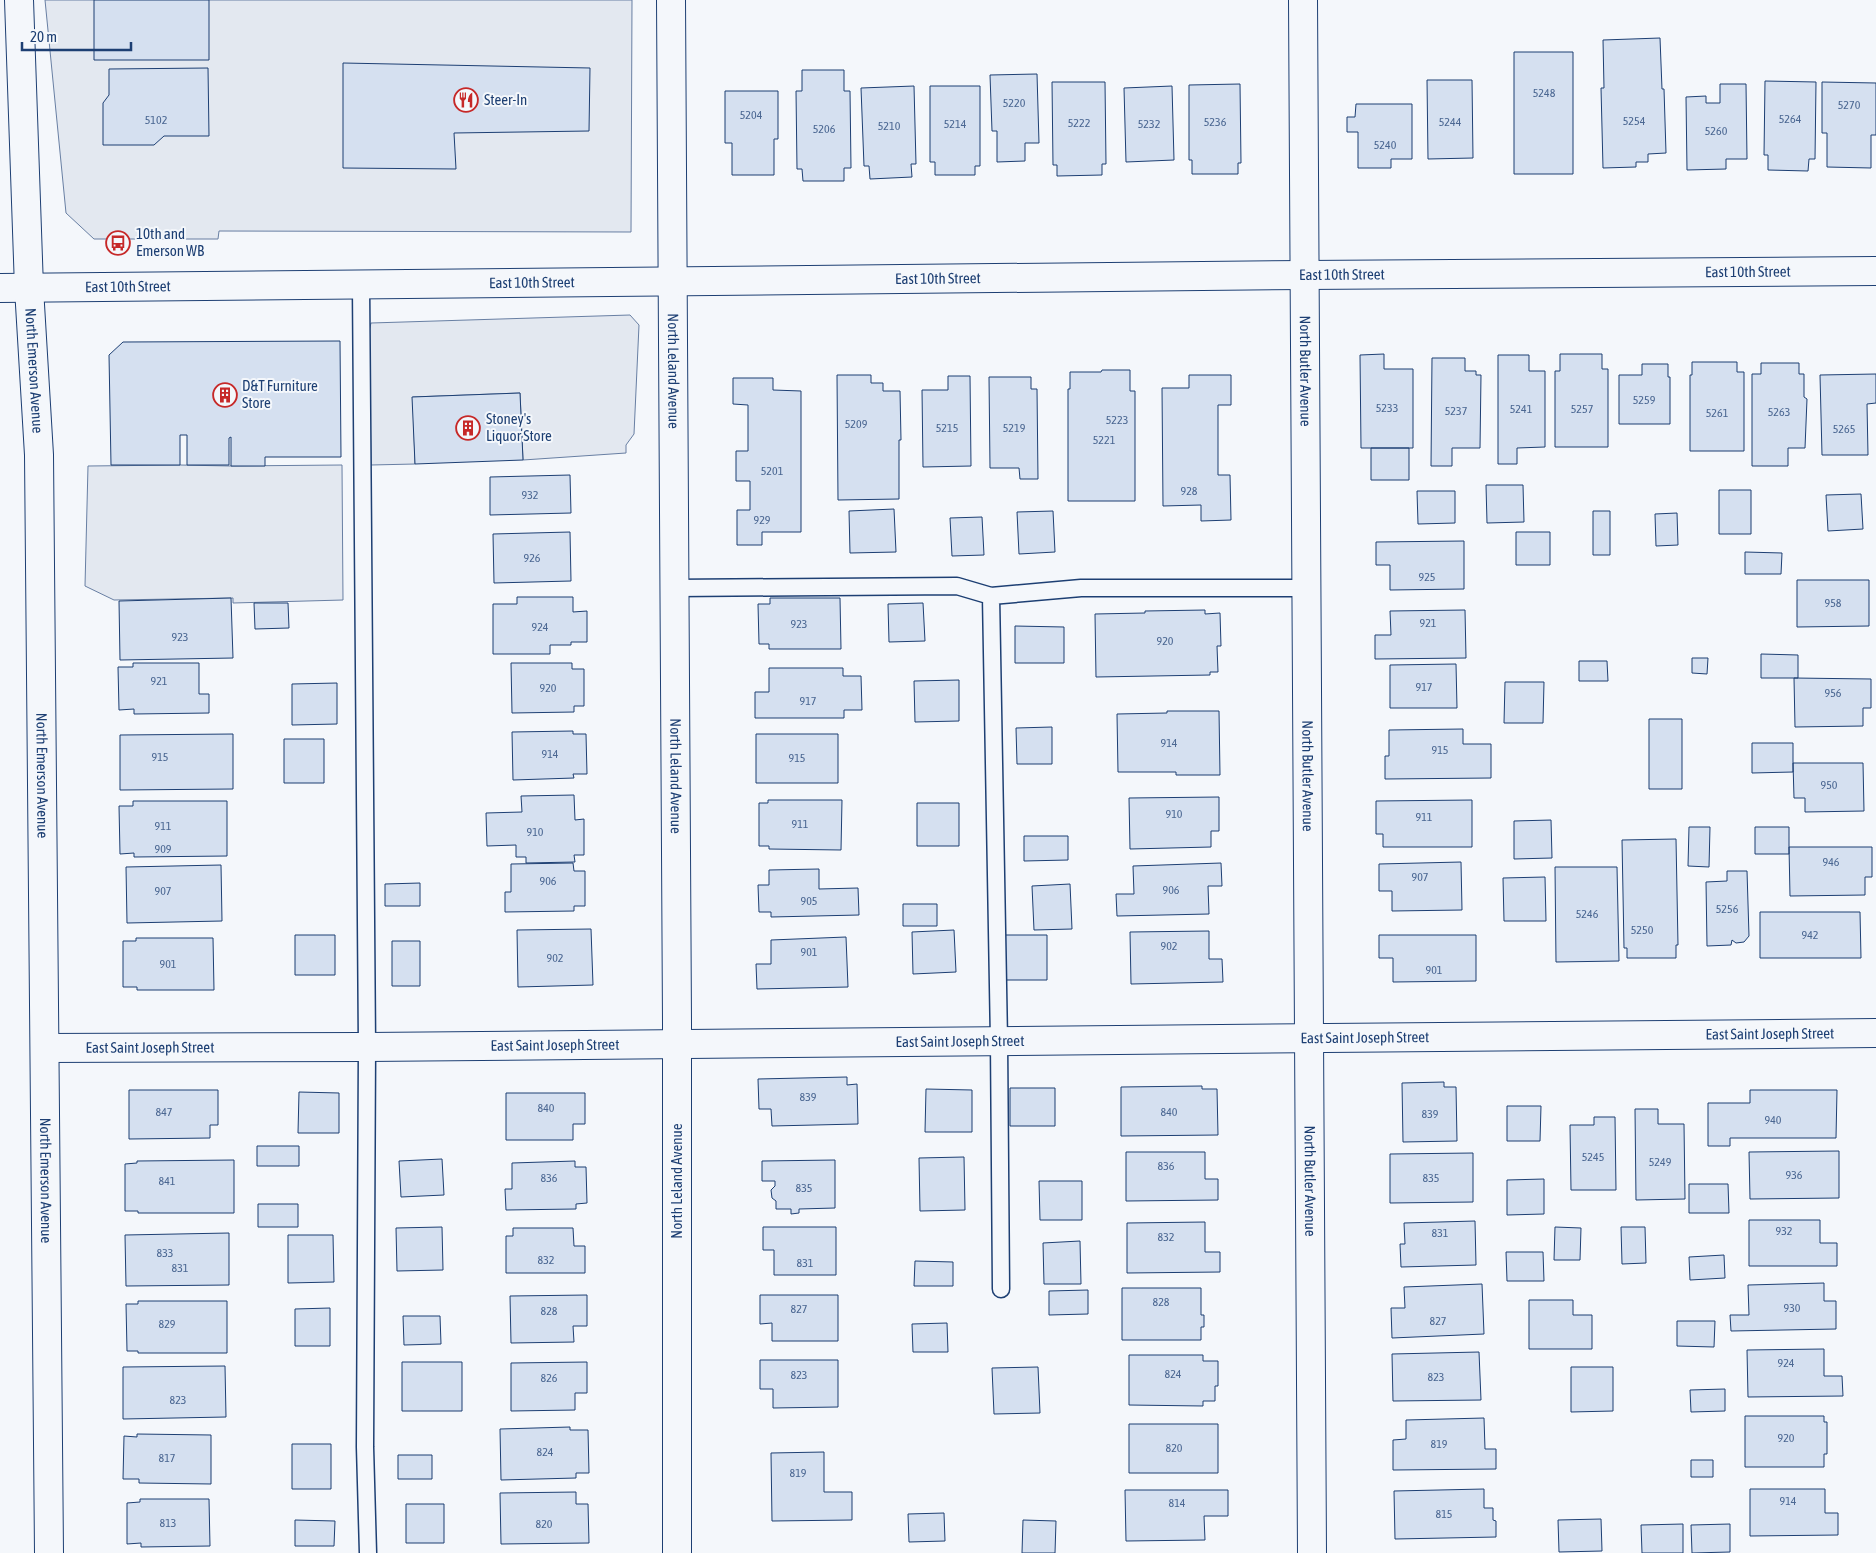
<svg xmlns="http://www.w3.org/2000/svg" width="1876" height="1553" font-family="'Asap Condensed',sans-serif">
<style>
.parking{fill:#e3e8f0;stroke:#687fa3}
.building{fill:#d5e0f0;stroke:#1d3f73}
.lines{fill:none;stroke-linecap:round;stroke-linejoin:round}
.lane-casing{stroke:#1d3f73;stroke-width:19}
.street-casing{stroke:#1d3f73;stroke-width:30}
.secondary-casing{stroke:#1d3f73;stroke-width:30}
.primary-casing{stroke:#1d3f73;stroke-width:30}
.lane{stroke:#f4f7fb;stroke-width:16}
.street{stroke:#f4f7fb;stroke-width:28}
.secondary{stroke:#f4f7fb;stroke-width:28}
.primary{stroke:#f4f7fb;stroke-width:28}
.labels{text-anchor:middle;stroke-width:4;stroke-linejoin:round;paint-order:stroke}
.number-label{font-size:12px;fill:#4b6792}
.poi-label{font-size:15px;fill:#1d3f73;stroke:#f4f7fb;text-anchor:start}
.street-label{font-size:15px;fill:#1d3f73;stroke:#f4f7fb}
</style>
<rect width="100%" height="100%" fill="#f4f7fb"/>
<path class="parking" d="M45,0H632L631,232L219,231L218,239H94L66,213Z
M630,315L639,325L634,434L626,445V453L523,460L520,393L413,397L415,464L371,465L369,331L371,323Z
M180,465L231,466L342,465L343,600L233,603V598L114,600L85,586L88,466Z"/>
<path class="building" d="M94,0H209V60H94Z
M1660,38L1662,89H1664L1666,153L1648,154V162H1636V167L1603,168L1601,88H1604L1603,40Z
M1514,52H1573V174H1514Z
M343,63L590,68L589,131L454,133L456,169L343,168Z
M208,68L209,136H164L154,145H103V103L109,95V69Z
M802,70H844V91H850L851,168H844V181H803L802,169H797L796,91H802Z
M1037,74L1039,143H1025V161L997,162V131H992L990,75Z
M1427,80H1472L1473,158L1428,159Z
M1765,81L1816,82L1815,159H1809L1808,171L1768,170V155H1764Z
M1052,82H1105L1106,164H1102V175L1057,176V165H1053Z
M1822,82L1876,83V135H1871V168L1827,167V133H1822Z
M1240,84L1241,163H1238V174H1192V160H1189V85Z
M1720,84H1746L1747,159H1726V169L1687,170L1686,97L1706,96V103H1720Z
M914,86L916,164H911L912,177L870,179L869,166H864L861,88Z
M930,86H980V166H975V175H935V162H930Z
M1172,86L1174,160L1126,162L1124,88Z
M725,91H778V139H774V175H732V143H725Z
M1356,104H1412V159H1391V168H1358V132H1347V117H1355Z
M340,341L341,457H265V466H231V437L229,438V465H187V435H180V465H111L109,355L123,342Z
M1384,354V369H1413V448H1361L1360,355Z
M1560,354H1602V369H1608V447H1555V371H1560Z
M1498,355H1529V371H1545V447L1517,448V464H1498Z
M1432,358H1465V371H1476V375H1481L1480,448H1452V466H1431Z
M1692,362H1737V372H1744V451H1690V375H1692Z
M1761,363H1799V374H1804V397L1807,399L1805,448H1788V466H1752V374H1761Z
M1642,364H1668V377H1670V424H1619V375H1642Z
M1102,370H1130V391H1135V501H1068V389H1070V372H1101Z
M1876,374V403L1867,404L1868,455H1822L1820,375Z
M837,375H871V383H883V391H900L901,440H899V499L838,500Z
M1189,375H1231V405H1218V475H1230L1231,520L1201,521V505L1163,506L1162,388H1189Z
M948,376H970L971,466L923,467L922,390H948Z
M989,377H1031V389H1037L1038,479H1020L1019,468H990Z
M733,378H773V390L801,391V532H762V545H737V510H750V481H736V451H748V405L733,404Z
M520,393L523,460L415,464L412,397Z
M1371,448H1409V480H1371Z
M570,475L571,513L490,515V477Z
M1486,485H1523L1524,522L1487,523Z
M1719,490H1751V534H1719Z
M1417,491H1455V523L1418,524Z
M1861,494L1863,529L1828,531L1826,495Z
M894,509L896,552L850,553L849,511Z
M1053,511L1055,552L1019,554L1017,512Z
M1593,511H1610V555H1593Z
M1677,513L1678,545L1656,546L1655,514Z
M982,517L984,555L952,556L950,518Z
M570,532L571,581L494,583L493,534Z
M1516,532H1550V565H1516Z
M1464,541V589L1390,590V565H1376V542Z
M1745,552L1782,553L1781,574H1745Z
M1797,580H1869V626L1797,627Z
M517,597H573V612L587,611V642H571V645H550V654H493V604H517Z
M231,598L233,658L120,660L119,601Z
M770,598H840L841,649H769V644H759L758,604H770Z
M254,603H288L289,628L255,629Z
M923,603L925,641L889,642L888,604Z
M1205,610V614L1220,613L1221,646H1217L1218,672H1210V675L1096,677L1095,614L1145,613V611Z
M1465,610L1466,658L1375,659V635H1391L1390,611Z
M1015,626L1064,627V663H1015Z
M1761,654L1798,655V678H1761Z
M1692,658H1708L1707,674L1692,673Z
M1579,661H1607L1608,681H1579Z
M133,663H199V694H209V713L134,714V709L119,710L118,667H133Z
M511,663H572V669H584V706H574V712L512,713Z
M1456,664L1457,708H1390V665Z
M769,668H843V676H861L862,710H844V718H755V692H769Z
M1794,678L1871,679V708H1863V726L1795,727Z
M959,680V721L915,722L914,681Z
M1505,682H1544L1543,723H1504Z
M337,683V724L292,725V684Z
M1167,711H1219L1220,775H1176V772H1118L1117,714L1167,713Z
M1649,719H1682V789H1649Z
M1052,727V764H1017L1016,728Z
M1463,729V744H1491V778L1385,779V756H1389V730Z
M573,731V734H586L587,774H573L574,778L513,780L512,732Z
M233,734V789L120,790V735Z
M756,734H838V783H756Z
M284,739H324V783H284Z
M1752,743H1793V772L1752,773Z
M1793,763H1863L1864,811L1805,812V798H1794Z
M574,795L575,820L584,819V855H574L575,862L526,863V857H516V845L487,846L486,813L522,812L521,796Z
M1219,797V831H1211V847L1130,849L1129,798Z
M768,800H842L841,850L769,849V846H759V803H768Z
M1472,800V847H1383V834H1376V801Z
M133,801H227V856L134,857V853L120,854L119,806H133Z
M917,803H959V846H917Z
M1551,820L1552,858L1514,859V821Z
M1689,827H1710L1709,867L1688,866Z
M1755,827H1789V854H1755Z
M1024,836H1068V860L1024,861Z
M1676,839L1678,945H1676V958H1627V948H1624L1622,840Z
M1789,847H1872V877H1865V895L1790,896Z
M1461,862L1462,910L1392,911V891H1379V864Z
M573,863L574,871H585V906H574V911L505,912V892H511V864Z
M1221,863L1222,886H1208L1209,914L1117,916L1116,894H1134L1133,866Z
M221,865L222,921L127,923L126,867Z
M1555,867H1617L1619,961L1556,962Z
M819,869V889L858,888L859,915L771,917V912H759L758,885H769V870Z
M1727,871H1747L1749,936L1744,942L1736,943L1732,940L1731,945L1707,946L1706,882L1727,881Z
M1545,877L1546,921H1504L1503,878Z
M420,883V906H385V884Z
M1070,884L1072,929L1034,930L1032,886Z
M903,904H937V926H903Z
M1760,912H1860L1861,958H1760Z
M591,929L593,985L518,987L517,930Z
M954,930L956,972L913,974L912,932Z
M1209,931V959H1222L1223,982L1131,984L1130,932Z
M295,935H335V975H295Z
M1001,935H1047V980H1001Z
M1379,935H1476V981L1393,982V958H1379Z
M846,937L848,987L757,989L756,964H771V940Z
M136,938H213L214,990H137V987H123V941H136Z
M392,941H420V986H392Z
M847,1077V1085L857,1084L858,1124L772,1126L771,1109H759L758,1079Z
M1444,1082V1087H1456L1457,1141L1403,1142L1402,1083Z
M1202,1086V1089H1217L1218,1135L1121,1136V1087Z
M1010,1088H1055V1126H1010Z
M926,1089L972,1090V1132H925Z
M129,1090H218V1125H210V1138L129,1139Z
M1750,1090H1837L1836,1138H1730V1146H1708V1103H1750Z
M299,1092L339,1093V1133H298Z
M506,1093H585V1124H573V1140H506Z
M1507,1106H1541L1540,1141H1507Z
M1635,1109H1658V1124H1684L1685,1199L1636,1200Z
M1594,1117H1615L1616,1190H1571L1570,1125H1594Z
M257,1146H299V1166H257Z
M1839,1151V1198L1750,1199L1749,1152Z
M1126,1152H1205V1179H1218V1200L1126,1201Z
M1473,1153V1202L1390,1203V1154Z
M964,1157L965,1210L920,1211L919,1158Z
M442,1159L444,1195L401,1197L399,1161Z
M234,1160V1213H138V1211H125V1164L137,1163V1161Z
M835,1160V1208L799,1209V1213L791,1214V1209H776V1201L772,1198L771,1190L775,1186V1181H762V1161Z
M575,1161V1167H586L587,1203L576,1204V1209L506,1210L505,1189H512V1163Z
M1544,1179V1214L1507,1215V1180Z
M1039,1181H1082V1220H1040Z
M1689,1184H1728L1729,1213H1689Z
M258,1204H298V1227H258Z
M1749,1220H1820V1243H1837V1266H1749Z
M1475,1221L1476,1265L1401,1267L1400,1244H1405L1404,1223Z
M1205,1222V1252H1220V1272L1127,1273V1223Z
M442,1227L443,1270L397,1271L396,1228Z
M763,1227H836V1275H774V1250H763Z
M1555,1227L1581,1228L1580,1260H1554Z
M1621,1227H1645L1646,1263L1622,1264Z
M513,1228H573L574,1246H585V1273H506V1236H513Z
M229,1233V1285L126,1286L125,1235Z
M288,1235H333L334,1282L288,1283Z
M1080,1241L1081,1284H1044L1043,1243Z
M1506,1252H1543L1544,1281H1507Z
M1724,1255L1725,1278L1690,1280L1689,1257Z
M915,1261L953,1262V1286H914Z
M1824,1283V1301H1836V1329L1731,1331L1730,1315H1749L1748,1285Z
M1482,1284L1484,1334L1392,1338L1391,1308H1405L1404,1287Z
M1122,1288H1201V1315H1204V1327H1201V1340H1122Z
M1088,1290V1314L1049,1315V1291Z
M587,1295V1326H573L574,1342L511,1343L510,1296Z
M760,1295H838V1341H772V1323L760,1324Z
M1529,1300H1573V1315H1592V1349H1529Z
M138,1301H227V1353H138V1351H127L126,1304H138Z
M330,1308V1346H295V1309Z
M403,1316H440L441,1344L404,1345Z
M1677,1321H1715L1714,1347L1677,1346Z
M947,1323L948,1352H913L912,1324Z
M1824,1349V1376H1842L1843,1396L1748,1397L1747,1350Z
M1479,1352L1481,1400L1393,1401L1392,1354Z
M1129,1355H1203V1361H1218V1386H1215V1401H1203V1406L1129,1405Z
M760,1360H838V1407L773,1408V1389H760Z
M402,1362H462V1411H402Z
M587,1362V1393H575V1410L511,1411V1363Z
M225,1366L226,1417L123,1419V1367Z
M1038,1367L1040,1413L994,1414L992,1368Z
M1571,1367H1613V1411L1571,1412Z
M1725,1389V1411L1691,1412L1690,1390Z
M1745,1416H1824V1422H1827V1454H1824V1467H1745Z
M1484,1418L1485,1449H1496V1469L1393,1470V1440L1406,1439V1420Z
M1129,1424H1218V1473H1129Z
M570,1427V1430H588L589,1473H576V1478L501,1480L500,1429Z
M137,1434L211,1435V1484L139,1483V1479H123L124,1436L137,1437Z
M292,1444H331V1489H292Z
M824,1452V1492H852V1520L772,1521L771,1453Z
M398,1455H432V1479H398Z
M1691,1460H1713V1477H1691Z
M1484,1489V1508H1493V1520L1496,1521V1537L1395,1539L1394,1491Z
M1750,1489H1825V1513H1838V1535L1750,1536Z
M1125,1490H1228V1516H1204L1205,1540L1126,1541Z
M576,1492V1504H588L589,1543L501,1544L500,1493Z
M140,1499H209L210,1546L141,1547V1543L127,1544V1503L140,1502Z
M406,1504H444V1543H406Z
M944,1513L945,1541L909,1542L908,1514Z
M1601,1519L1602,1551L1559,1552L1558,1520Z
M295,1520L335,1521L334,1546H295Z
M1023,1520L1056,1521L1055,1553H1022Z
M1683,1524V1553H1642L1641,1525Z
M1730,1524V1552L1692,1553L1691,1525Z"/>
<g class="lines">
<g class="lane-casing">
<path id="lane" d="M361,286L367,1047L365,1447L368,1553
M674,588L957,586L991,596L1081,588H1307
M991,596L999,1041L1001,1289"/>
</g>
<g class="street-casing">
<g id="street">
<path id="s1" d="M671,0L677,1023V1553"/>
<path id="s2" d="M1303,0L1312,1553"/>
<path id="s3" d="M45,1048L367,1047L1876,1033"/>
</g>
</g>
<g class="secondary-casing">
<g id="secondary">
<path id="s4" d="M0,288L1305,275L1876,271"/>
</g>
</g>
<g class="primary-casing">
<g id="primary">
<path id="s5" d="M19,0L29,288L39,455L49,1553"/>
</g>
</g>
<use href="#lane" class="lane"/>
<use href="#street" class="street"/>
<use href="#secondary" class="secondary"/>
<use href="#primary" class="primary"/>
</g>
<defs>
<g id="restaurant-ring" transform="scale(1.25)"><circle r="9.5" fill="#f4f7fb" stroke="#c62828" stroke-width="1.5"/><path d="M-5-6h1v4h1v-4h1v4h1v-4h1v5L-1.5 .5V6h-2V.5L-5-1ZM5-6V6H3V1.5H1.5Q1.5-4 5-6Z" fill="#c62828"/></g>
<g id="bus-ring" transform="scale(1.25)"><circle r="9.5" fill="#f4f7fb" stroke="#c62828" stroke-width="1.5"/><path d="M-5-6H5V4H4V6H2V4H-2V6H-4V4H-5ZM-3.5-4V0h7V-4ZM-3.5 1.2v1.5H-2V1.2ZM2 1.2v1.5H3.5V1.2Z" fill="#c62828"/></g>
<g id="building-ring" transform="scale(1.25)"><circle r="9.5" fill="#f4f7fb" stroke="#c62828" stroke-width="1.5"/><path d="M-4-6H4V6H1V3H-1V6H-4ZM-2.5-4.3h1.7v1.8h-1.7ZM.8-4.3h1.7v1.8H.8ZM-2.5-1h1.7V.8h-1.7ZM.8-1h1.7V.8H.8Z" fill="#c62828"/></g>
</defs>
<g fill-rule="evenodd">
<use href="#restaurant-ring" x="466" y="100"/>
<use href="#bus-ring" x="118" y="243"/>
<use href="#building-ring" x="225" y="395"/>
<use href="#building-ring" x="468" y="428"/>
</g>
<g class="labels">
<g class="number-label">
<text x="1544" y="97">5248</text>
<text x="1014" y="107">5220</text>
<text x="1849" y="109">5270</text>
<text x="751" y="119">5204</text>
<text x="1790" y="123">5264</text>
<text x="156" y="124">5102</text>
<text x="1634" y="125">5254</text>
<text x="1215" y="126">5236</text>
<text x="1450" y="126">5244</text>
<text x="1079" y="127">5222</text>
<text x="955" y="128">5214</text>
<text x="1149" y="128">5232</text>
<text x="889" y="130">5210</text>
<text x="824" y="133">5206</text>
<text x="1716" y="135">5260</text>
<text x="1385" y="149">5240</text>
<text x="1644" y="404">5259</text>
<text x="1387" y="412">5233</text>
<text x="1521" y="413">5241</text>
<text x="1582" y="413">5257</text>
<text x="1456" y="415">5237</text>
<text x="1779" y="416">5263</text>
<text x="1717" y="417">5261</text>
<text x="1117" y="424">5223</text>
<text x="856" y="428">5209</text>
<text x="947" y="432">5215</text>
<text x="1014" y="432">5219</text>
<text x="1844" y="433">5265</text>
<text x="1104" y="444">5221</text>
<text x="772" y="475">5201</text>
<text x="1189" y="495">928</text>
<text x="530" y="499">932</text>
<text x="762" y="524">929</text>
<text x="532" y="562">926</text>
<text x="1427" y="581">925</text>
<text x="1833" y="607">958</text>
<text x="1428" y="627">921</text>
<text x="799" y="628">923</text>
<text x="540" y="631">924</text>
<text x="180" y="641">923</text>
<text x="1165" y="645">920</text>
<text x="159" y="685">921</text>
<text x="1424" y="691">917</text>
<text x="548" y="692">920</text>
<text x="1833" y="697">956</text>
<text x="808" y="705">917</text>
<text x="1169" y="747">914</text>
<text x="1440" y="754">915</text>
<text x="550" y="758">914</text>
<text x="160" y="761">915</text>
<text x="797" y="762">915</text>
<text x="1829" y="789">950</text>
<text x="1174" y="818">910</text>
<text x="1424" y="821">911</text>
<text x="800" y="828">911</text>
<text x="163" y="830">911</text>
<text x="535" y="836">910</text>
<text x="163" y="853">909</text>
<text x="1831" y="866">946</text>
<text x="1420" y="881">907</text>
<text x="548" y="885">906</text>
<text x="1171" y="894">906</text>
<text x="163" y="895">907</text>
<text x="809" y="905">905</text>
<text x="1727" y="913">5256</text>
<text x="1587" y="918">5246</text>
<text x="1642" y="934">5250</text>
<text x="1810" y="939">942</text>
<text x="1169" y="950">902</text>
<text x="809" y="956">901</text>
<text x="555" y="962">902</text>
<text x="168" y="968">901</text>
<text x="1434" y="974">901</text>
<text x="808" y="1101">839</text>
<text x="546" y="1112">840</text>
<text x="164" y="1116">847</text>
<text x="1169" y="1116">840</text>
<text x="1430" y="1118">839</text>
<text x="1773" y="1124">940</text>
<text x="1593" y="1161">5245</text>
<text x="1660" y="1166">5249</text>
<text x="1166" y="1170">836</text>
<text x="1794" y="1179">936</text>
<text x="549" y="1182">836</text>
<text x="1431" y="1182">835</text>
<text x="167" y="1185">841</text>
<text x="804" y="1192">835</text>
<text x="1784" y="1235">932</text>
<text x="1440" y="1237">831</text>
<text x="1166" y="1241">832</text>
<text x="165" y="1257">833</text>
<text x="546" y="1264">832</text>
<text x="805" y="1267">831</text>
<text x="180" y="1272">831</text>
<text x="1161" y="1306">828</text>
<text x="1792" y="1312">930</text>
<text x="799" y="1313">827</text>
<text x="549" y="1315">828</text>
<text x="1438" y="1325">827</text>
<text x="167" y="1328">829</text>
<text x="1786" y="1367">924</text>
<text x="1173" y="1378">824</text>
<text x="799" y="1379">823</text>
<text x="1436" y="1381">823</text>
<text x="549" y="1382">826</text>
<text x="178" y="1404">823</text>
<text x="1786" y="1442">920</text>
<text x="1439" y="1448">819</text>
<text x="1174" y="1452">820</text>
<text x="545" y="1456">824</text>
<text x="167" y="1462">817</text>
<text x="798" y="1477">819</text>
<text x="1788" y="1505">914</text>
<text x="1177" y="1507">814</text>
<text x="1444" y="1518">815</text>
<text x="168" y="1527">813</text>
<text x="544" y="1528">820</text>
</g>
<g class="poi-label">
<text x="484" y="105">Steer-In</text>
<text x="136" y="239">10th and<tspan x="136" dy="17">Emerson WB</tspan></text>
<text x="242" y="391">D&amp;T Furniture<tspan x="242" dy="17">Store</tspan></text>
<text x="486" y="424">Stoney's<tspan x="486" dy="17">Liquor Store</tspan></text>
</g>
<g class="street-label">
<text dy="5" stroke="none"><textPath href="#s4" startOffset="1748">East 10th Street</textPath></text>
<text dy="5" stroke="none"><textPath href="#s4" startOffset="1342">East 10th Street</textPath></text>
<text dy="5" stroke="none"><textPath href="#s4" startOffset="938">East 10th Street</textPath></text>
<text dy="5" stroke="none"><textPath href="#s4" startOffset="532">East 10th Street</textPath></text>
<text dy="5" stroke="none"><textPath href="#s4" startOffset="128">East 10th Street</textPath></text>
<text dy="5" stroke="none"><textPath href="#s5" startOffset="371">North Emerson Avenue</textPath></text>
<text dy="5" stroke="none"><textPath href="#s1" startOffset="371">North Leland Avenue</textPath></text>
<text dy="5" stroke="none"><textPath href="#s2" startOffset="371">North Butler Avenue</textPath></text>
<text dy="5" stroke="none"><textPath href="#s5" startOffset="776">North Emerson Avenue</textPath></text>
<text dy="5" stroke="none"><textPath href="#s1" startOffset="776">North Leland Avenue</textPath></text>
<text dy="5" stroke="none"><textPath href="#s2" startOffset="776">North Butler Avenue</textPath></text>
<text dy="5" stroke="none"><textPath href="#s3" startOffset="1725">East Saint Joseph Street</textPath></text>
<text dy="5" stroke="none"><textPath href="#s3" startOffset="1320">East Saint Joseph Street</textPath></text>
<text dy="5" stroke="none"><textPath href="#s3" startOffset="915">East Saint Joseph Street</textPath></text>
<text dy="5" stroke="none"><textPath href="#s3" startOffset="510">East Saint Joseph Street</textPath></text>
<text dy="5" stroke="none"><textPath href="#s3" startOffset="105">East Saint Joseph Street</textPath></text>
<text dy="5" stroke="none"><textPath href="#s5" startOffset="1181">North Emerson Avenue</textPath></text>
<text transform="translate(677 1181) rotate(-90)" y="5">North Leland Avenue</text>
<text dy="5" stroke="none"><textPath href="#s2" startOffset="1181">North Butler Avenue</textPath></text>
</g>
</g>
<path d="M22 42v8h109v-8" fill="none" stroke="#1d3f73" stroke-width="2.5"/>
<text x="30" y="42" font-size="15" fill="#1d3f73" stroke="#f4f7fb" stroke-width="4" paint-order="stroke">20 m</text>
</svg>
